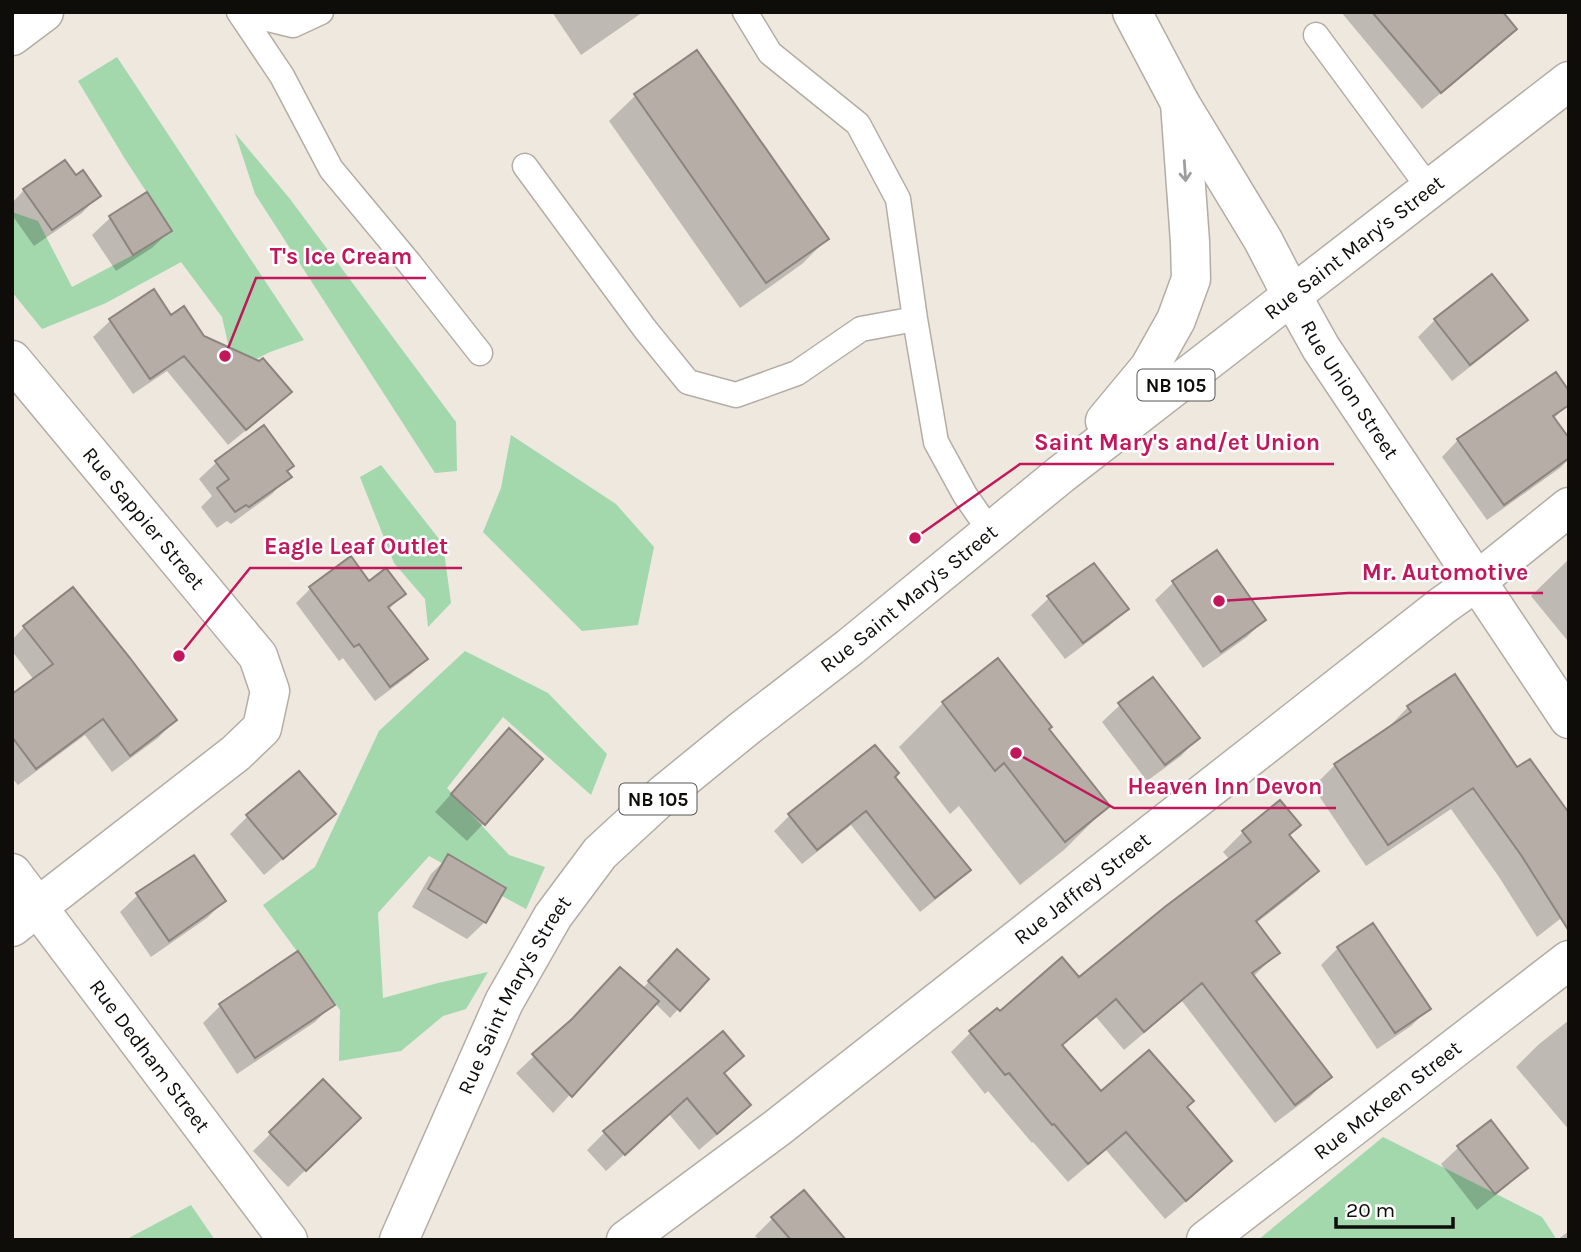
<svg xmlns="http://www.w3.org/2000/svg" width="1581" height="1252" font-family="Karla,sans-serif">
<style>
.green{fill:#a2d8ac}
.shadow{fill:#0003}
.building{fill:#b6ada7;stroke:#8c847e;stroke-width:2}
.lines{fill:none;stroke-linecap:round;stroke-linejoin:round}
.lane-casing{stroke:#b3ada5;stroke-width:27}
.street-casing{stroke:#b3ada5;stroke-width:41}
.secondary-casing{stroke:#b3ada5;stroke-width:41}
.primary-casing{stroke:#b3ada5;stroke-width:41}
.lane{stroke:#fff;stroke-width:24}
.street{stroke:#fff;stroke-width:38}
.secondary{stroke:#fff;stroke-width:38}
.primary{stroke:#fff;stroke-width:38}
.oneway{stroke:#9f9e9d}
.labels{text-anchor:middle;stroke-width:5;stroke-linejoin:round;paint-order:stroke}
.shield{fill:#fff;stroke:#575654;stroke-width:2}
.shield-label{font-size:19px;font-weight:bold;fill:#0f0d0a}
.street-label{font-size:21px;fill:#0f0d0a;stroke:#fff}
.leader{fill:none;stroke:#c2185b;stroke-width:2.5}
.callout-dot{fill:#c2185b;stroke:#fff;stroke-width:2.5}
.callout-label{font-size:23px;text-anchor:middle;font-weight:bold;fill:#c2185b;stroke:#fff;stroke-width:5;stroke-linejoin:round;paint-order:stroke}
</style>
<rect width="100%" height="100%" fill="#eee8df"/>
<path class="green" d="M117,57L304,340L270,352L234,370L222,317L181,262L106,303L42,329L12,292V212L38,221L72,287L133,255L172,231L125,159L78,81Z
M235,133L290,199L456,422L457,471L435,473L255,194Z
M511,435L616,504L654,547L638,625L582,631L483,532L501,488Z
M381,465L443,544L451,603L428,627L425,599L394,563L360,477Z
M465,651L548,693L607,754L591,795L503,717L447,788L509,855L545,867L526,909L429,856L378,913L383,998L438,983L488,972L466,1009L443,1016L401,1051L339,1061L340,1010L263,905L315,867L379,731Z
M1383,1137L1542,1217L1557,1240H1258Z
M191,1205L215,1240H125Z"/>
<path class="shadow" d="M552,12H643L581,55Z
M1341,12H1501L1515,29L1497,46L1422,109Z
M696,53L827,239L802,264L740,308L609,121L635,96Z
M24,190L99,195L82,213L34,246L12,215V203Z
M147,194L170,231L152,248L116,271L92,235L110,218Z
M153,291L171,318L289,392L273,408L228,445L167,371L133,394L93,337L110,321Z
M1435,320H1526L1508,337L1452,381L1418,337Z
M1569,404L1553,419L1569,441V459L1560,468L1487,520L1442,457L1458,440Z
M217,462L286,472L289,476L272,494L231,524L227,521L217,528L201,507L212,496L199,479Z
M1216,552L1264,620L1247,637L1203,668L1155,600L1173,583Z
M1569,559V638L1567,640L1531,596Z
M369,584L404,594L388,610L426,659L411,674L375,701L343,658L339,661L296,603L310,589Z
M1049,598L1126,609L1109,626L1065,659L1031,615Z
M24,627L175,720L158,738L112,772L85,735L18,785L12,778V697L34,680L12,651V640Z
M1454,676L1569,912L1537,937L1499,877L1451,809L1366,866L1313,787L1335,765L1386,730L1408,707Z
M943,703L1047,729L1108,806L1064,850L1020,885L959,806L950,814L899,747Z
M1120,705L1198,738L1181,756L1147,781L1102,722Z
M875,747L893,777L968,870L954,885L920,912L851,825L802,864L774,831L789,816Z
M492,748L484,823L467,841L435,812Z
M299,773L334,814L316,831L264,875L230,834L247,817Z
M1243,832L1288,836L1316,871L1297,891L1255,924L1277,953L1253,977L1329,1077L1310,1097L1275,1123L1182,1001L1124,1050L1096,1017L1061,1046L1100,1094L1185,1107L1230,1161L1210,1181L1165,1219L1106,1150L1068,1182L1033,1142L1032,1143L988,1091L985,1094L951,1052L970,1033L997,1010L1000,1014L1079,979L1230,860L1223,852Z
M448,857L485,922L467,939L412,907L431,874Z
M138,895L224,901L207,918L151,957L120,912Z
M1338,948L1428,1009L1411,1026L1377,1049L1321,965Z
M677,952L706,979L670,1018L655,1003L553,1113L516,1073L564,1028L642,989Z
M332,1005L315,1022L237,1074L203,1023L220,1006Z
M1569,1020V1130L1516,1067L1538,1045Z
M723,1033L742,1056L723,1074L749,1105L732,1122L699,1150L669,1114L606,1171L587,1150L604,1133Z
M323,1082L341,1136L288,1187L253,1151Z
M1459,1147L1526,1168L1508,1185L1477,1210L1441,1164Z
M773,1218L844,1240H759L755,1236Z
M1569,1231V1240H1557Z"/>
<path class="building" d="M1372,12H1503L1517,29L1441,93Z
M697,50L829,239L766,283L634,94Z
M65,160L76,175L83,170L101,196L52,230L23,189Z
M147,192L172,231L133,255L109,216Z
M1492,274L1528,320L1470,365L1434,319Z
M154,289L171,315L184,306L204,336L259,361L263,358L292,392L246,430L184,356L150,379L109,319Z
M1556,372L1569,391V405L1553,416L1569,438V458L1504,505L1457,439Z
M264,425L294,466L287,471L292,477L249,507L246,505L235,512L217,488L229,479L215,461Z
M1217,550L1266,620L1221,652L1172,581Z
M351,556L369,581L386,568L406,594L388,607L428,659L390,687L359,644L354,647L309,587Z
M1094,563L1129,609L1083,643L1047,596Z
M73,587L130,658L177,720L130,756L103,719L36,769L12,737V694L53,664L23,626Z
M998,658L1052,727L1049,729L1110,806L1065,842L1004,763L995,771L942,702Z
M1455,674L1517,767L1530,759L1569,813V931L1521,855L1473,788L1388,845L1334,764L1411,712L1407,706Z
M1153,677L1200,738L1165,765L1118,703Z
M509,728L543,759L485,825L451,794Z
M875,745L899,773L895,777L971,870L935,898L866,811L817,850L788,814Z
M299,771L336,814L283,859L246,815Z
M1280,800L1301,825L1289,835L1319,871L1256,921L1280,953L1252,973L1332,1077L1295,1105L1202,983L1144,1032L1116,999L1062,1045L1101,1091L1149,1050L1194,1101L1187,1107L1232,1161L1186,1201L1126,1132L1088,1164L1054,1124L1052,1125L1009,1073L1005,1075L969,1031L997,1008L1000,1011L1062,957L1079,977L1166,906L1251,842L1242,831Z
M448,854L506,888L486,923L428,889Z
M194,855L226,901L169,941L136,893Z
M1373,923L1431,1009L1395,1033L1337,947Z
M677,949L709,979L680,1011L648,981Z
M298,951L335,1005L255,1058L219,1004Z
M620,967L659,1001L572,1097L532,1054L572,1019Z
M723,1031L744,1056L724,1073L751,1105L717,1134L687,1098L625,1155L603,1131Z
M323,1079L361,1118L306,1171L269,1132Z
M1491,1120L1528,1168L1495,1194L1457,1146Z
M804,1190L846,1240H791L771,1217Z"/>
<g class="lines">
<g class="lane-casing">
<path id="lane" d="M239,12L282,76L331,169L410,264L480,353
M239,12L293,25L321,12
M745,12L770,53L858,124L898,199L915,319L936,442L965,495L990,531
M1316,35L1429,188
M525,166L645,329L688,382L736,395L797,373L861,329L915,319"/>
</g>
<g class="street-casing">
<g id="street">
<path id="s1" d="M12,360L258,656L270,691L262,728L236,753L12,927"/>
<path id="s2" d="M626,1240L777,1128L1442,606L1477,581L1569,507"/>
<path id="s3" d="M1206,1240L1569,960"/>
</g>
</g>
<g class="secondary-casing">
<g id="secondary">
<path d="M12,36L44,12"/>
<path id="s4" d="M1292,296L1321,348L1569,719"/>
<path id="s5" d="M12,873L288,1240"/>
</g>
</g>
<g class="primary-casing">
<g id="primary">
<path d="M1132,12L1180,103L1263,240L1292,296"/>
<path d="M1105,421L1149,368L1176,320L1191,279L1190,242L1180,103"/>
<path id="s6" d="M399,1240L504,1002L553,916L600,853L664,794L745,728L850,647L1060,475L1569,81"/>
</g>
</g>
<use href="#lane" class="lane"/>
<use href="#street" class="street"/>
<use href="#secondary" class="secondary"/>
<use href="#primary" class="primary"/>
</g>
<defs><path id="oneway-shaft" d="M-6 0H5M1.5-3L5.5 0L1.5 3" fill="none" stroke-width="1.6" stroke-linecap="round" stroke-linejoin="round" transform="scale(1.75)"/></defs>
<use class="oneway" href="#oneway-shaft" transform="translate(1185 171) rotate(86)"/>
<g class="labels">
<g class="shield">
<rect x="1137.5" y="369.5" width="77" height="31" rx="5"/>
<rect x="619.5" y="783.5" width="77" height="31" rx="5"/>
</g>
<g class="shield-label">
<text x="1176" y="392">NB 105</text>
<text x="658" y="806">NB 105</text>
</g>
<g class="street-label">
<text dy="7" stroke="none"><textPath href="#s6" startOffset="1405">Rue Saint Mary's Street</textPath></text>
<text dy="7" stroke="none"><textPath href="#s4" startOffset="110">Rue Union Street</textPath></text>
<text dy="7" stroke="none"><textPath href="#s1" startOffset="206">Rue Sappier Street</textPath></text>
<text dy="7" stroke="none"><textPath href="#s6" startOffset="838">Rue Saint Mary's Street</textPath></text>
<text dy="7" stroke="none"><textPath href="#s2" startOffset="576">Rue Jaffrey Street</textPath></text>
<text dy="7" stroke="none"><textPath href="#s6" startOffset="271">Rue Saint Mary's Street</textPath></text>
<text dy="7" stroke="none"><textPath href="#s5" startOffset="229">Rue Dedham Street</textPath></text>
<text dy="7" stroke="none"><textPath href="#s3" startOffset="229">Rue McKeen Street</textPath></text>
</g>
</g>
<path class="leader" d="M225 356L256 278H426M915 538L1020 464H1334M179 656L250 568H462M1219 601L1348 593H1543M1016 753L1114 808H1336"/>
<g class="callout-dot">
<circle cx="225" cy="356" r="7"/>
<circle cx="915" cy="538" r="7"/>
<circle cx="179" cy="656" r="7"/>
<circle cx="1219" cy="601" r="7"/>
<circle cx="1016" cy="753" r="7"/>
</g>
<g class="callout-label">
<text x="341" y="264">T's Ice Cream</text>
<text x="1177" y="450">Saint Mary's and/et Union</text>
<text x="356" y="554">Eagle Leaf Outlet</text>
<text x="1445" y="580">Mr. Automotive</text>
<text x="1225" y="794">Heaven Inn Devon</text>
</g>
<rect width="1581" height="1252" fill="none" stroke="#0f0d0a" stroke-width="28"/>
<path d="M1336 1217v10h117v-10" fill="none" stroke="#0f0d0a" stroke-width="3.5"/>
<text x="1346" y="1217" font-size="21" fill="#0f0d0a" stroke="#ffffff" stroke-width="5" paint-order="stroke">20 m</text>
</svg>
